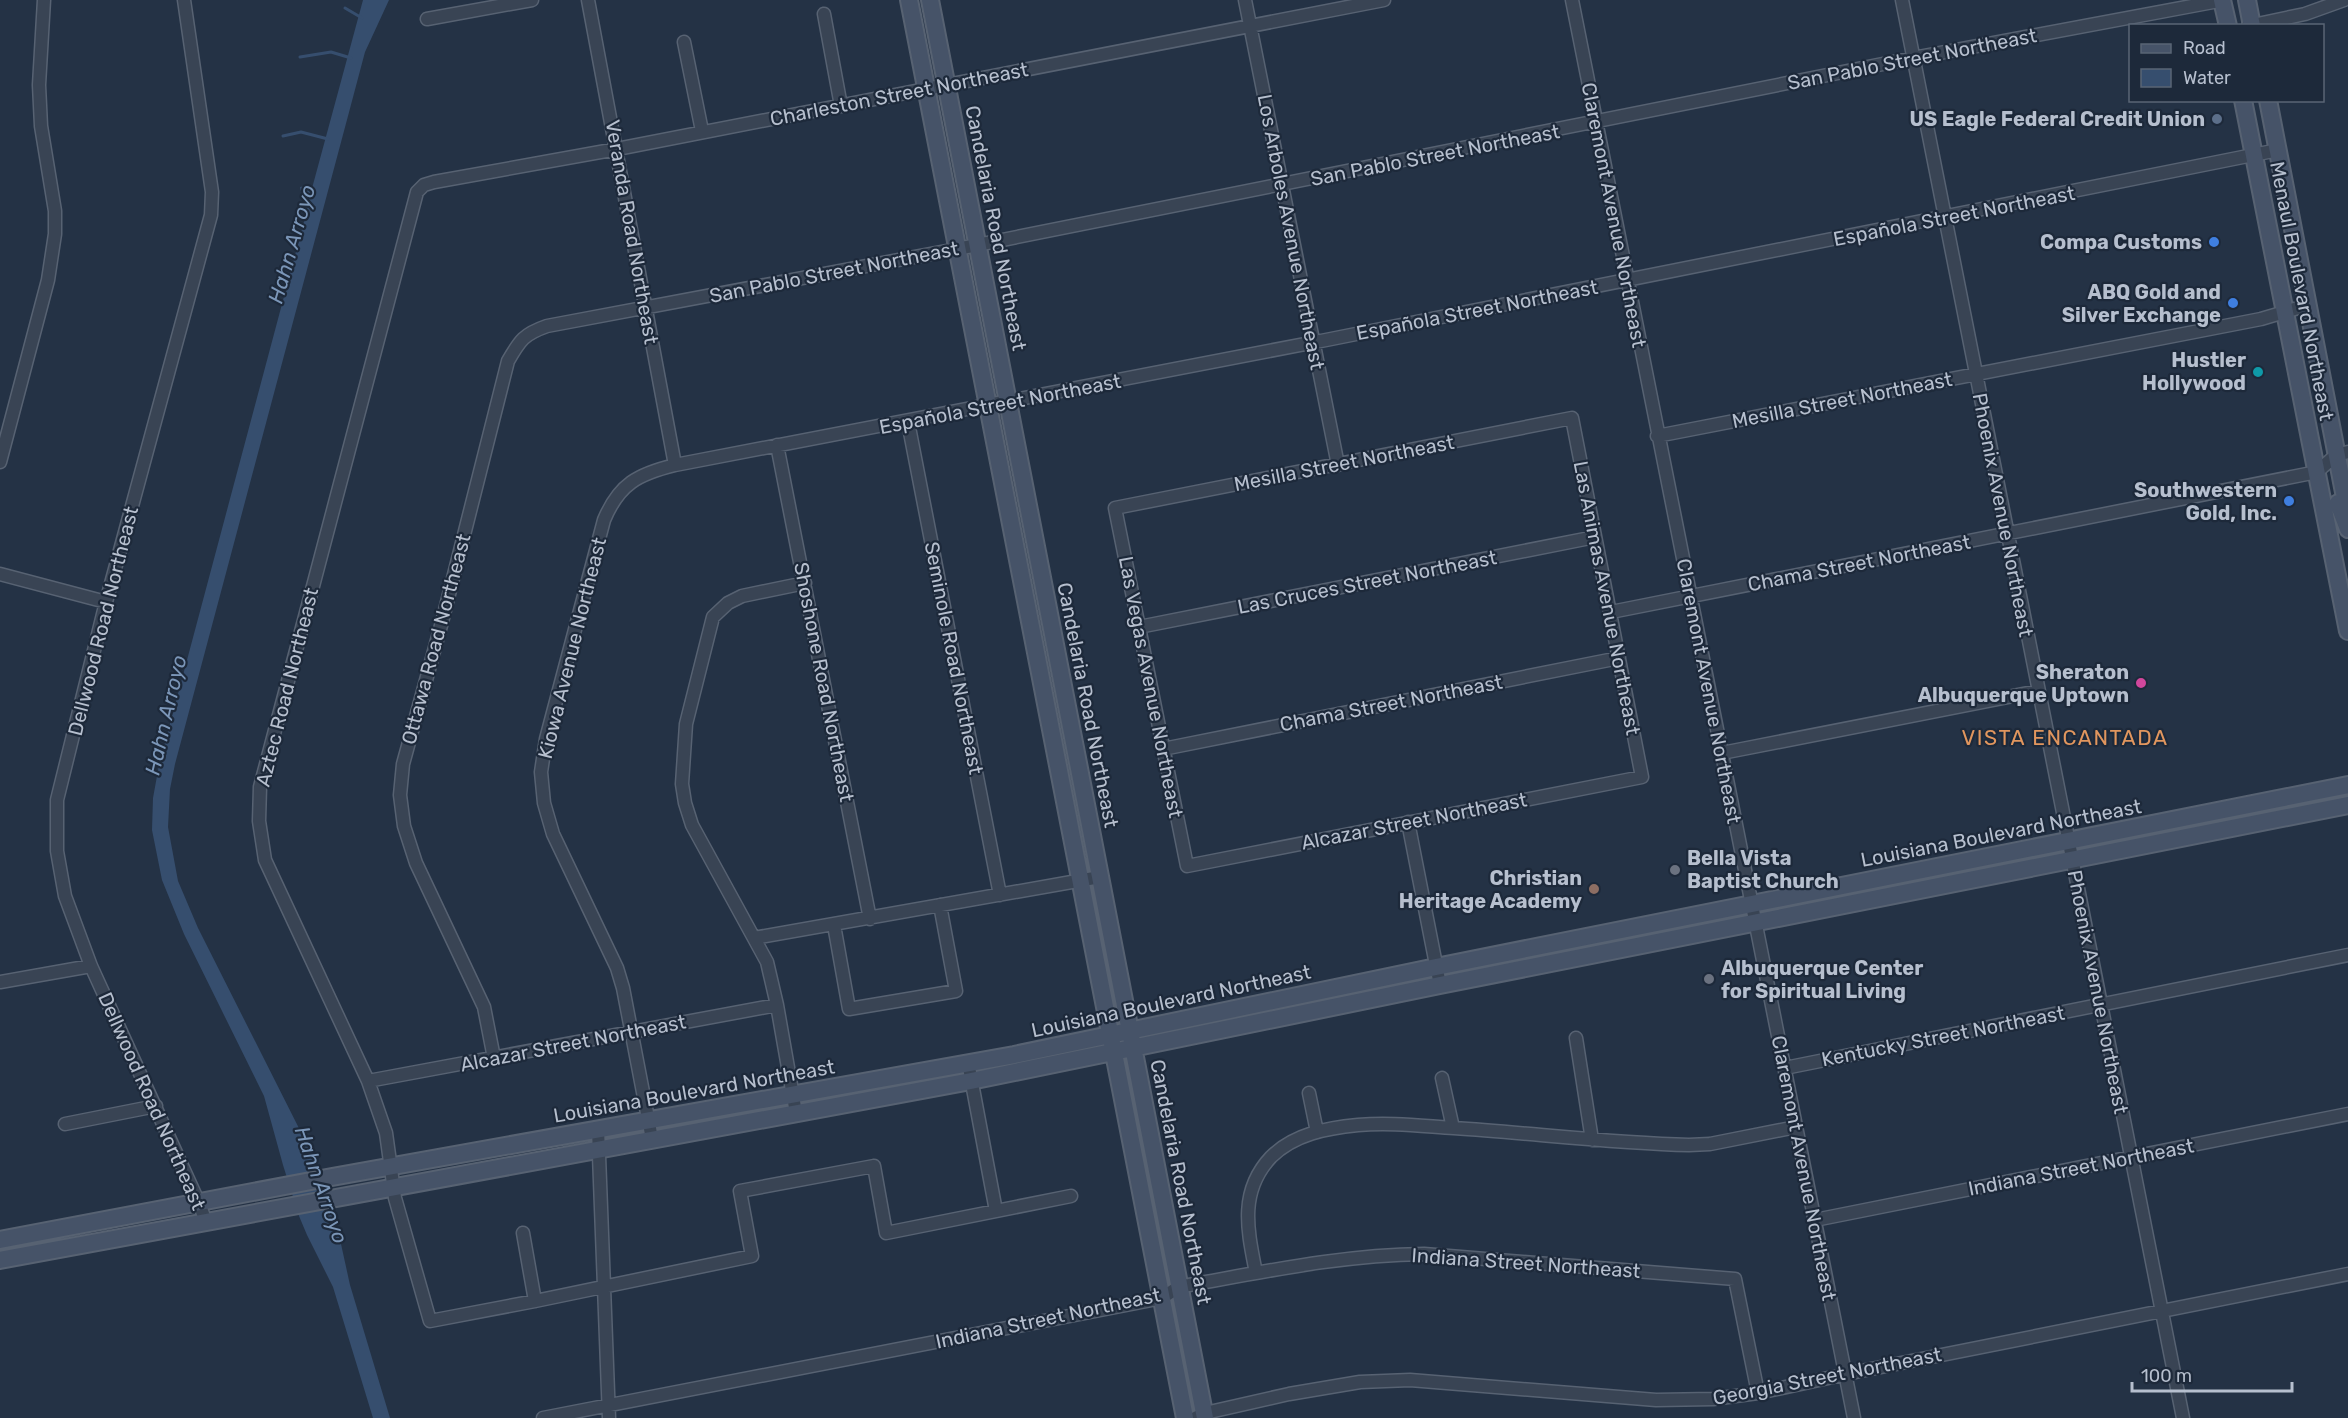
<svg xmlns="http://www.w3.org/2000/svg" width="2348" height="1418" font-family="Rubik,sans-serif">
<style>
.water{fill:#364e6e}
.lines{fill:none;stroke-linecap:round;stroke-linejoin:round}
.stream{stroke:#364e6e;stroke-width:3}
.street-casing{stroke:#576272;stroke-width:15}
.secondary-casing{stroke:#576272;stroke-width:20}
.street{stroke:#394454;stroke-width:12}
.secondary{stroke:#465368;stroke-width:16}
.service-dot{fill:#5c6f8a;stroke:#1d293a;stroke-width:2}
.shop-dot{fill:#3f7fe0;stroke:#1d293a;stroke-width:2}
.culture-dot{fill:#0f9aa8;stroke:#1d293a;stroke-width:2}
.hotel-dot{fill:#d1479c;stroke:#1d293a;stroke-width:2}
.worship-dot{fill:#6b7280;stroke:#1d293a;stroke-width:2}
.education-dot{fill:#8d6e63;stroke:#1d293a;stroke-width:2}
.labels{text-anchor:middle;stroke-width:4.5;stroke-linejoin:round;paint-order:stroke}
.street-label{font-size:20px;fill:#b6bfce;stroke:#1d293a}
.poi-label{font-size:20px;font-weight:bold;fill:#b6bfce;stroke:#1d293a;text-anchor:end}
.water-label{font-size:21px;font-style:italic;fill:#7b96b8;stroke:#1d293a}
.neighbourhood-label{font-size:21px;letter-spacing:1.5px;fill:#e1965e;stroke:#1d293a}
</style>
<rect width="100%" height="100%" fill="#243245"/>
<path class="water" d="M363,0H389L365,52L348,116L175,764L170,789L168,827L178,881L198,928L320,1170L334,1212L350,1285L390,1418H373L333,1287L307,1235L299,1216L283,1165L264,1096L184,934L162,880L152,830L153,798L159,765L306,214L300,187L305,186L311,192Z"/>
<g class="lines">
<path class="stream" d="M345,8L362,18
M300,57L331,52L351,58
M283,136L301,132L328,139"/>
<g class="street-casing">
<path id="street" d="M184,0L212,192L211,215L106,602L57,800V851L65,896L91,966L199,1203L206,1222
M588,0L675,465
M1245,0L1338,465
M1572,0L1854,1418
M1902,0L2183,1418
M824,14L841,106
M427,19L532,0
M2248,26L2305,14L2344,0
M684,42L702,131
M1572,418L1642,777L1187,866L1115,508Z
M908,422L1000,895
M1657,436L2261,319L2308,305
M777,445L870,919
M0,462L48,280L55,234V211L41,126L39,85L44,0
M0,574L106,602
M1611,612L2317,472L2336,455L2348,452
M1139,627L1595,537
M1163,749L1619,658
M1722,753L2038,691
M1408,822L1440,985
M834,925L849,1009L956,991L940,905
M754,938L1100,877
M0,982L91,966
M1576,1038L1592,1140
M494,1058L484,1007L416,863L404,826L400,795L403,764L442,622L508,361C520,340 524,334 547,326L957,249L1913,58L2224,0
M968,1062L996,1211
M1785,1068L2348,955
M1442,1078L1453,1128
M368,1081L777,1005
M1309,1093L1317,1132
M796,1113L777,1005L767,962L692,825L685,803L682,784L686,724L713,617L728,603L742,596L805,583
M65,1124L156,1106
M598,1129L609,1418
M652,1139L623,988L617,968L553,834L544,803L541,772L546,739L604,520C619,484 638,474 675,465L1326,340L2278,150
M1071,1196L886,1233L874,1166L740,1191L752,1256L535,1301L430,1321L395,1198L386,1133L368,1081L265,860L259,821L260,787L417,192L424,185L434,182L617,149L1384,0
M1815,1220L2348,1114
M523,1233L535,1301
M1256,1273C1248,1232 1238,1192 1271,1157C1294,1134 1327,1128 1358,1125C1390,1122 1422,1126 1454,1128C1532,1133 1610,1143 1689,1145L1710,1144L1796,1127
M543,1418L1162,1298L1180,1286L1189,1285C1268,1271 1343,1255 1424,1254L1735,1279L1758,1393
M1195,1418L1205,1413L1289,1394L1360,1382L1410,1380L1656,1400L1713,1399L1758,1393L1856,1372L2348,1274"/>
</g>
<g class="secondary-casing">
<path id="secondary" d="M909,0L1185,1418
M930,0L1205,1418
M2222,0L2228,26
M2247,0L2252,26
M2243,100L2348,631
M2268,100L2348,513
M2338,503L2348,529
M0,1240L332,1177L1014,1055L1436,967L2348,785
M0,1260L971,1081L1440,985L2348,805"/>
</g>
<use href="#street" class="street"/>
<use href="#secondary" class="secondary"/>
</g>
<circle class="service-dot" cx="2217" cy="119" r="6"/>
<g class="shop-dot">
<circle cx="2214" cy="242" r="6"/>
<circle cx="2233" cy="303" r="6"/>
<circle cx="2289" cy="501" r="6"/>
</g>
<circle class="culture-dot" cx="2258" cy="372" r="6"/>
<circle class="hotel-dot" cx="2141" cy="683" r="6"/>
<g class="worship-dot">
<circle cx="1675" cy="870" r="6"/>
<circle cx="1709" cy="979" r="6"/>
</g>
<circle class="education-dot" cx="1594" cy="889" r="6"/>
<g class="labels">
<g class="street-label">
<text transform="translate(1912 59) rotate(-11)" y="7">San Pablo Street Northeast</text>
<text transform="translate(899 94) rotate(-11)" y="7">Charleston Street Northeast</text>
<text transform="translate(1435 155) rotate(-11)" y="7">San Pablo Street Northeast</text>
<text transform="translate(1614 215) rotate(79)" y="7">Claremont Avenue Northeast</text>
<text transform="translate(1954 216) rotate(-11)" y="7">Española Street Northeast</text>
<text transform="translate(996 228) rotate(79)" y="7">Candelaria Road Northeast</text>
<text transform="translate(632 232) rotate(80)" y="7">Veranda Road Northeast</text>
<text transform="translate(1291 232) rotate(79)" y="7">Los Arboles Avenue Northeast</text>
<text transform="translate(834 272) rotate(-11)" y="7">San Pablo Street Northeast</text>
<text transform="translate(2302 291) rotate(79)" y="7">Menaul Boulevard Northeast</text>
<text transform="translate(1477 310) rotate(-11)" y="7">Española Street Northeast</text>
<text transform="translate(1842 400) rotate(-11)" y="7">Mesilla Street Northeast</text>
<text transform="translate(1000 404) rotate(-11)" y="7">Española Street Northeast</text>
<text transform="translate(1344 463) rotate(-11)" y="7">Mesilla Street Northeast</text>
<text transform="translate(2003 515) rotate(79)" y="7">Phoenix Avenue Northeast</text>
<text transform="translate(1859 563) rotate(-11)" y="7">Chama Street Northeast</text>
<text transform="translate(1367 582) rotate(-11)" y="7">Las Cruces Street Northeast</text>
<text transform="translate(1607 598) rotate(79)" y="7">Las Animas Avenue Northeast</text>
<text transform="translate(103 621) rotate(-76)" y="7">Dellwood Road Northeast</text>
<text transform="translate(436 639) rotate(-75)" y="7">Ottawa Road Northeast</text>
<text transform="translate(572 648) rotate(-76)" y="7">Kiowa Avenue Northeast</text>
<text transform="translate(954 658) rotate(79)" y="7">Seminole Road Northeast</text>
<text transform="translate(824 682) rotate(79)" y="7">Shoshone Road Northeast</text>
<text transform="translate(287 687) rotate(-76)" y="7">Aztec Road Northeast</text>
<text transform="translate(1151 687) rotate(79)" y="7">Las Vegas Avenue Northeast</text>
<text transform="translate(1709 691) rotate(79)" y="7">Claremont Avenue Northeast</text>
<text transform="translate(1391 703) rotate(-11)" y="7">Chama Street Northeast</text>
<text transform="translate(1088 705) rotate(79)" y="7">Candelaria Road Northeast</text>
<text transform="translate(1414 821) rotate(-11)" y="7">Alcazar Street Northeast</text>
<text transform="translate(2001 833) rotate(-11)" y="7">Louisiana Boulevard Northeast</text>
<text transform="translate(2098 992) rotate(79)" y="7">Phoenix Avenue Northeast</text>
<text transform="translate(1171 1001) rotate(-12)" y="7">Louisiana Boulevard Northeast</text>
<text transform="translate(1943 1036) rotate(-11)" y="7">Kentucky Street Northeast</text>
<text transform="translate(573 1043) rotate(-11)" y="7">Alcazar Street Northeast</text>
<text transform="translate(694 1091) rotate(-10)" y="7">Louisiana Boulevard Northeast</text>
<text transform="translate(152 1101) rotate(66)" y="7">Dellwood Road Northeast</text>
<text transform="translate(2081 1167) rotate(-11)" y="7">Indiana Street Northeast</text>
<text transform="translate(1804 1168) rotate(79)" y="7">Claremont Avenue Northeast</text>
<text transform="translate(1181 1182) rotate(79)" y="7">Candelaria Road Northeast</text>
<text transform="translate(1526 1263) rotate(4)" y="7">Indiana Street Northeast</text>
<text transform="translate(1048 1318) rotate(-12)" y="7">Indiana Street Northeast</text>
<text transform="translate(1827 1376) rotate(-11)" y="7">Georgia Street Northeast</text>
</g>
<g class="poi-label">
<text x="2205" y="126">US Eagle Federal Credit Union</text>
<text x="2202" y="249">Compa Customs</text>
<text x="2221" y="299">ABQ Gold and<tspan x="2221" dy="23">Silver Exchange</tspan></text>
<text x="2246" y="367">Hustler<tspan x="2246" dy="23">Hollywood</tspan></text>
<text x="2277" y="497">Southwestern<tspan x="2277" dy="23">Gold, Inc.</tspan></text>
<text x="2129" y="679">Sheraton<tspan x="2129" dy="23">Albuquerque Uptown</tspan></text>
<text x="1687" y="865" text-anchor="start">Bella Vista<tspan x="1687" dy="23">Baptist Church</tspan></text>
<text x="1582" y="885">Christian<tspan x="1582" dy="23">Heritage Academy</tspan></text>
<text x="1721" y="975" text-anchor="start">Albuquerque Center<tspan x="1721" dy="23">for Spiritual Living</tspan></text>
</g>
<g class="water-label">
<text transform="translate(292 244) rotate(-74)" y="7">Hahn Arroyo</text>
<text transform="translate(166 715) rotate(-77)" y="7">Hahn Arroyo</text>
<text transform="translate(321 1185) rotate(71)" y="7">Hahn Arroyo</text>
</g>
<g class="neighbourhood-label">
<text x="2065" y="745">VISTA ENCANTADA</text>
</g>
</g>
<rect x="2129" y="24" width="195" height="78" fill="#1d293a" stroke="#5a6575" stroke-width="1.5"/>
<rect x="2141" y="44" width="30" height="9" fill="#465368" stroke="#5a6575" stroke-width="1.5"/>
<text x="2183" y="54" font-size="18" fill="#b6bfce">Road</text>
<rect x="2141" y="69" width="30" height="18" fill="#364e6e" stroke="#5a6575" stroke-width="1.5"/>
<text x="2183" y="84" font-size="18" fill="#b6bfce">Water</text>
<path d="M2132 1382v9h160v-9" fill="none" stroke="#b6bfce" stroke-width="3"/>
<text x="2141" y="1382" font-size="18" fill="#b6bfce" stroke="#1d293a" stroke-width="4.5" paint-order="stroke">100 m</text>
</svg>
